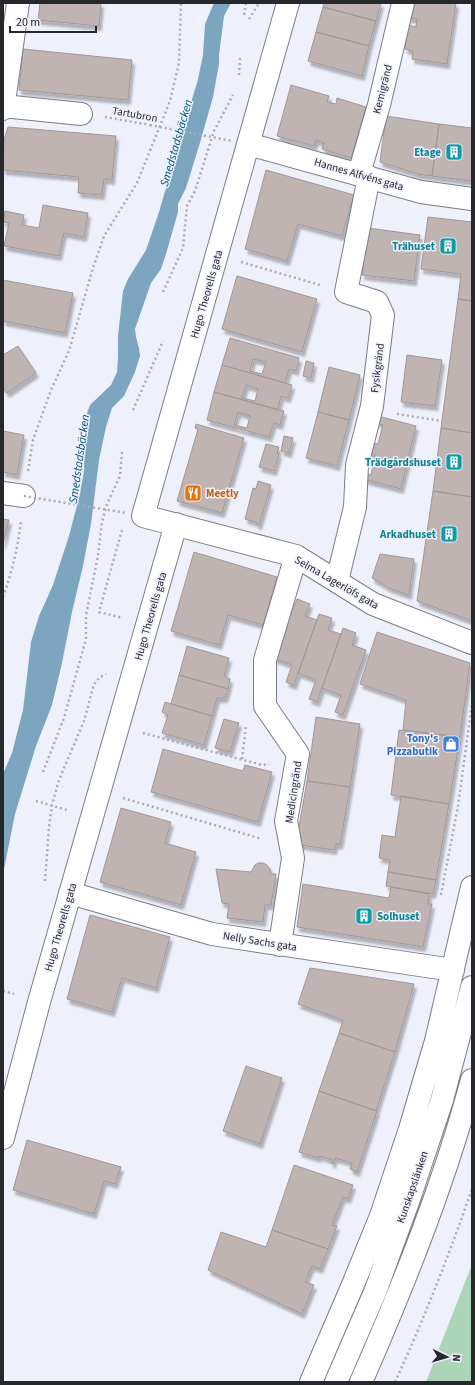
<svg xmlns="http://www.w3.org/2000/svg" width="475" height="1385" font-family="'Source Sans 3',sans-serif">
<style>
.green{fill:#acd4b7}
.water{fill:#7ca6bf}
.building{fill:#c0b4b2;stroke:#a39796;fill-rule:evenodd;filter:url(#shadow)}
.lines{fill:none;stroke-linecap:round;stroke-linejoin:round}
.minor-casing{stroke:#7a7d86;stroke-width:24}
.path{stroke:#aaabb4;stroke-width:2.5;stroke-dasharray:2 3;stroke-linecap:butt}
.minor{stroke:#fff;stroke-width:22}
.path-bridge{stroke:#aaabb4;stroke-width:2.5;stroke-dasharray:2 3;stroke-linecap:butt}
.labels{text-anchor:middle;stroke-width:3;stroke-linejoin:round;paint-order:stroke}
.street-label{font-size:11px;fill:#27282c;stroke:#eef0fb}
.culture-label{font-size:11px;font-weight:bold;fill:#0d838f;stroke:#eef0fb;text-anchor:end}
.food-label{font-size:11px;font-weight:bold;fill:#c56008;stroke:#eef0fb;text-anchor:start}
.shop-label{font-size:11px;font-weight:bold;fill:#366cbe;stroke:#eef0fb;text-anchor:end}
.water-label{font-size:12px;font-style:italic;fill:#005273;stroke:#eef0fb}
</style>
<defs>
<filter id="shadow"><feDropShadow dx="2.5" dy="4.5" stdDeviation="1" flood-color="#0004"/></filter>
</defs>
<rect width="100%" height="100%" fill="#eef0fb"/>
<path class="green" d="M471,1267H472V1382H426Z"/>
<path class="water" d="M214,3H231L224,16L219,55V64L213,97L199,146L186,188L178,204V212L166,254L161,269L151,283L135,329L136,337L139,348L140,356L135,372L124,396L112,408L106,427L99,460L91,524L83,566L72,612L62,663L52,705L36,746L15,814L3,874V774L12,753L23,710L31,642L39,616L53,585L69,536L80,494L84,471L85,419L90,405L111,385L117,372L118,359V336L123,291L128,279L146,250L159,212L198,79L203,55L205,24Z"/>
<path class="building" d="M40,3H101L99,26L38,20Z
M324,3H381L376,21L323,7Z
M410,3H456L447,64L412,59L413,51L405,49L408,25L416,27L417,19L408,18Z
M323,7L376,21L369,46L316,32Z
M316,32L369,46L362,76L308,61Z
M23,49L132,60L128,100L19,90Z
M291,85L329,96L327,102L336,104L337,98L366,107L351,158L322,149L324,143L316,140L314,146L277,136Z
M386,116L439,124L432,176L418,174L380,162Z
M439,124L472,128V181L432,176Z
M8,127L116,136L112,180L104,179L102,195L78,193L79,177L3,170L4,140Z
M266,170L354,195L342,236L298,224L287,261L245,249Z
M43,205L88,213L84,237L64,233L59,256L4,246L9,223L3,222L5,211L24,215L22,225L39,228Z
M428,217L472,222V301L458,299L461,274L421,269Z
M368,228L420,235L414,281L362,275Z
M237,276L317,299L302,352L222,329Z
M3,280L73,293L65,333L3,321Z
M458,299L472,301V433L441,428Z
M230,338L299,358L296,371L289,369L285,383L222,365ZM253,359L266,362L262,374L250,371Z
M18,346L36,373L7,393L3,388V355Z
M407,355L442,360L435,406L401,402Z
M306,361L314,363L311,378L303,376Z
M222,365L292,385L288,398L281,396L278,410L214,392ZM246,385L258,389L255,401L242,398Z
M329,367L360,375L349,420L318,412Z
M214,392L284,411L280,425L274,423L269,437L207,420ZM238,412L250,416L247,428L234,425Z
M318,412L349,420L337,466L306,458Z
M378,416L416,426L401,489L363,479L364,473L371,475L375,455L369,453L372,443L378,444L383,425L377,423Z
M196,424L244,438L222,513L177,501L198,429L195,428Z
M441,428L472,433V497L433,491Z
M3,431L24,435L17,475L3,472Z
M284,436L293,438L289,453L281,451Z
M266,444L279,447L277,453L279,454L274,471L259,467Z
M258,481L271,485L259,525L256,524V522L245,519L253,488L256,489Z
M433,491L472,497V621L417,601Z
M3,519L9,520L3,544Z
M194,552L277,577L263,625L228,615L219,645L171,631Z
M380,554L414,559L409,595L389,588L372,578Z
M297,599L310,604L305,616L317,620L294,685L286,682L292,665L273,658L291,608L293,609Z
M319,614L332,618L328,630L341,634L317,702L309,699L316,680L298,673Z
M343,628L356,633L352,645L366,650L343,715L335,712L341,695L322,688Z
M377,632L470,663L460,737L403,730L406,700L360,684Z
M187,646L229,658L224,676L230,679L228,689L179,675Z
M179,675L228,689L225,698H217L212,716L171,704Z
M165,702L212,716L204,745L162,733L168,715L162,712Z
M316,717L360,724L350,787L307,781Z
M224,719L239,723L230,752L215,748Z
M399,730L460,737L449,804L391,795Z
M163,749L243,771L245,765L272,772L258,822L151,792Z
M307,781L350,787L340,845L336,844L334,850L300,845L297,838Z
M401,796L449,804L436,880L388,872L390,860L379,858L382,835L395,837Z
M121,808L171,822L165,843L196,852L181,905L100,882Z
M258,863H263L267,865L270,869L271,874H276L271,905H265L263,922L227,918L229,904L222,903L216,869L251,872L255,865Z
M388,872L436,880L433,894L386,886Z
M303,884L389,898L391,887L429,894L428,904H432L423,947L297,927Z
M90,915L170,937L156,988L122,978L112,1012L67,999Z
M310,968L414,984L395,1052L339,1033L343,1020L298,1004Z
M339,1033L395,1052L376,1111L319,1091Z
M246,1066L282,1078L260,1144L223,1131Z
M319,1091L377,1111L357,1172L350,1169L352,1163L335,1158L333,1164L331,1163L332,1160L319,1156L318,1158L299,1152Z
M27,1140L121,1167L115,1184L104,1181L94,1214L13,1190Z
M294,1165L353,1185L348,1199L343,1197L332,1225L337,1226L328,1249L272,1230Z
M272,1230L328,1249L320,1269L312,1266L305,1282L314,1285L302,1314L208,1270L221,1232L266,1247Z"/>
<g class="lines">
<g class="minor-casing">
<path id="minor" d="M288,3L143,516L296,556L373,604L472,643
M3,106L81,114
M3,109L18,3
M248,144L421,192L472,199
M359,174L379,105L403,3
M3,493L24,496
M337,581L355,507L357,465L372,406L383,315L377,302L346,292L369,177
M70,893L212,934L453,970
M280,945L293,858L286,821L298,754L265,706V660L296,556
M3,1138L39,1002L176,524
M311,1382L352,1287L381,1216L410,1129L436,1041L472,887
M336,1382L375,1292L409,1199L442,1100L472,987
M361,1382C404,1284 444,1184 472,1080"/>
</g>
<path class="path" d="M244,15L246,3
M249,19L259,3
M239,75L240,58
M105,117L150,125
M241,262L320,285
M163,292L183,248L187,206L195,191L214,131L233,95
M133,410L163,341
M397,414L442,421
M28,471L33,440L51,390L69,351L93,268L104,236L137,183L170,101L179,63L181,3
M122,530L99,612L123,618
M3,597C12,572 18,547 21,521
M143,733L262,765L269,764
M242,759L246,726
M43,772L64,718L86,639V615L98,556L102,522L107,504L120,476L122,452
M123,798L262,839
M36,801L67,810
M45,881L49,827L52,805L59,780L84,721L94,684L100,677L106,674
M441,895L458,806L472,704
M3,991L14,994
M395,1382C424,1319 449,1255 472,1189"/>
<use href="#minor" class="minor"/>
<path class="path-bridge" d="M150,125L232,141
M24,496L127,513"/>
</g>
<defs>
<g id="building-square" transform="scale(0.9)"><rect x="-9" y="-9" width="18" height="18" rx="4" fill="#0f9aa8" stroke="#eef0fb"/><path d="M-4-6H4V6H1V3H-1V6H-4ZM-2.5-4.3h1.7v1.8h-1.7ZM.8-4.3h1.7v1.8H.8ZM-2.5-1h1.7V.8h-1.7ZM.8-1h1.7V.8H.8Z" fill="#fff"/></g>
<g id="restaurant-square" transform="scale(0.9)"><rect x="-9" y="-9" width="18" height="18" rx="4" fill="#e8710a" stroke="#eef0fb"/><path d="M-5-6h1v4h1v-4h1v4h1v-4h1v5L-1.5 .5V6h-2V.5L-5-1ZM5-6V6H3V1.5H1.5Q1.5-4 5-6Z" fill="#fff"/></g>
<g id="shop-square" transform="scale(0.9)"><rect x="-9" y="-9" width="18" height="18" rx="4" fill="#3f7fe0" stroke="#eef0fb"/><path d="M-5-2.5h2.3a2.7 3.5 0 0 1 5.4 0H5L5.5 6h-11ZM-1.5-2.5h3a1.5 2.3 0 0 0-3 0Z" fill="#fff"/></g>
</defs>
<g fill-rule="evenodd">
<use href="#building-square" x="454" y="152"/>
<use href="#building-square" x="448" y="246"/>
<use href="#building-square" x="454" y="462"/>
<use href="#restaurant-square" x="193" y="493"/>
<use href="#building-square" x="449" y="534"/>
<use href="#shop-square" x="451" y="744"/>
<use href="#building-square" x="364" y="916"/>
</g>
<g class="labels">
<g class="street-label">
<text transform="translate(382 89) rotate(-76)" y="4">Kemigränd</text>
<text transform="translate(135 114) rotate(10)" y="4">Tartubron</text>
<text transform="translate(359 174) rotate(16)" y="4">Hannes Alfvéns gata</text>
<text transform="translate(206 294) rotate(-74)" y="4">Hugo Theorells gata</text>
<text transform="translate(377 368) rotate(-83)" y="4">Fysikgränd</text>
<text transform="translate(337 582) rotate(30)" y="4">Selma Lagerlöfs gata</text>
<text transform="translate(150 616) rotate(-74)" y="4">Hugo Theorells gata</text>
<text transform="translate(293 792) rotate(-82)" y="4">Medicingränd</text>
<text transform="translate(60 927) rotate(-74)" y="4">Hugo Theorells gata</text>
<text transform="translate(260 941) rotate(9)" y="4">Nelly Sachs gata</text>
<text transform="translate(412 1187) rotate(-71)" y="4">Kunskapslänken</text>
</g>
<g class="culture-label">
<text x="441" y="156">Etage</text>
<text x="435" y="250">Trähuset</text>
<text x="441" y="466">Trädgårdshuset</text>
<text x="436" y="538">Arkadhuset</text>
<text x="377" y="920" text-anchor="start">Solhuset</text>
</g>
<g class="food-label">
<text x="206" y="497">Meetly</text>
</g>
<g class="shop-label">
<text x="438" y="742">Tony's<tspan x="438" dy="13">Pizzabutik</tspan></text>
</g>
<g class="water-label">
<text transform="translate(176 143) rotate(-74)" y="4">Smedstadsbäcken</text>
<text transform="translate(79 459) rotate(-82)" y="4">Smedstadsbäcken</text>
</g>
</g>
<rect width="475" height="1385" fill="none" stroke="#27282c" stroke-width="8"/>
<g transform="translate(447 1357) rotate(95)" stroke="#eef0fb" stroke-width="3" paint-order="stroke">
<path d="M0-3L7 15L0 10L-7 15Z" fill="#27282c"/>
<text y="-6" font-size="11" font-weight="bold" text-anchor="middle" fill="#27282c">N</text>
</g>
<path d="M10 26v6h86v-6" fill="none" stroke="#27282c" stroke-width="2"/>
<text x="16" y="26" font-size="12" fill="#27282c" stroke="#eef0fb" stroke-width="3" paint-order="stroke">20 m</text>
</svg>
